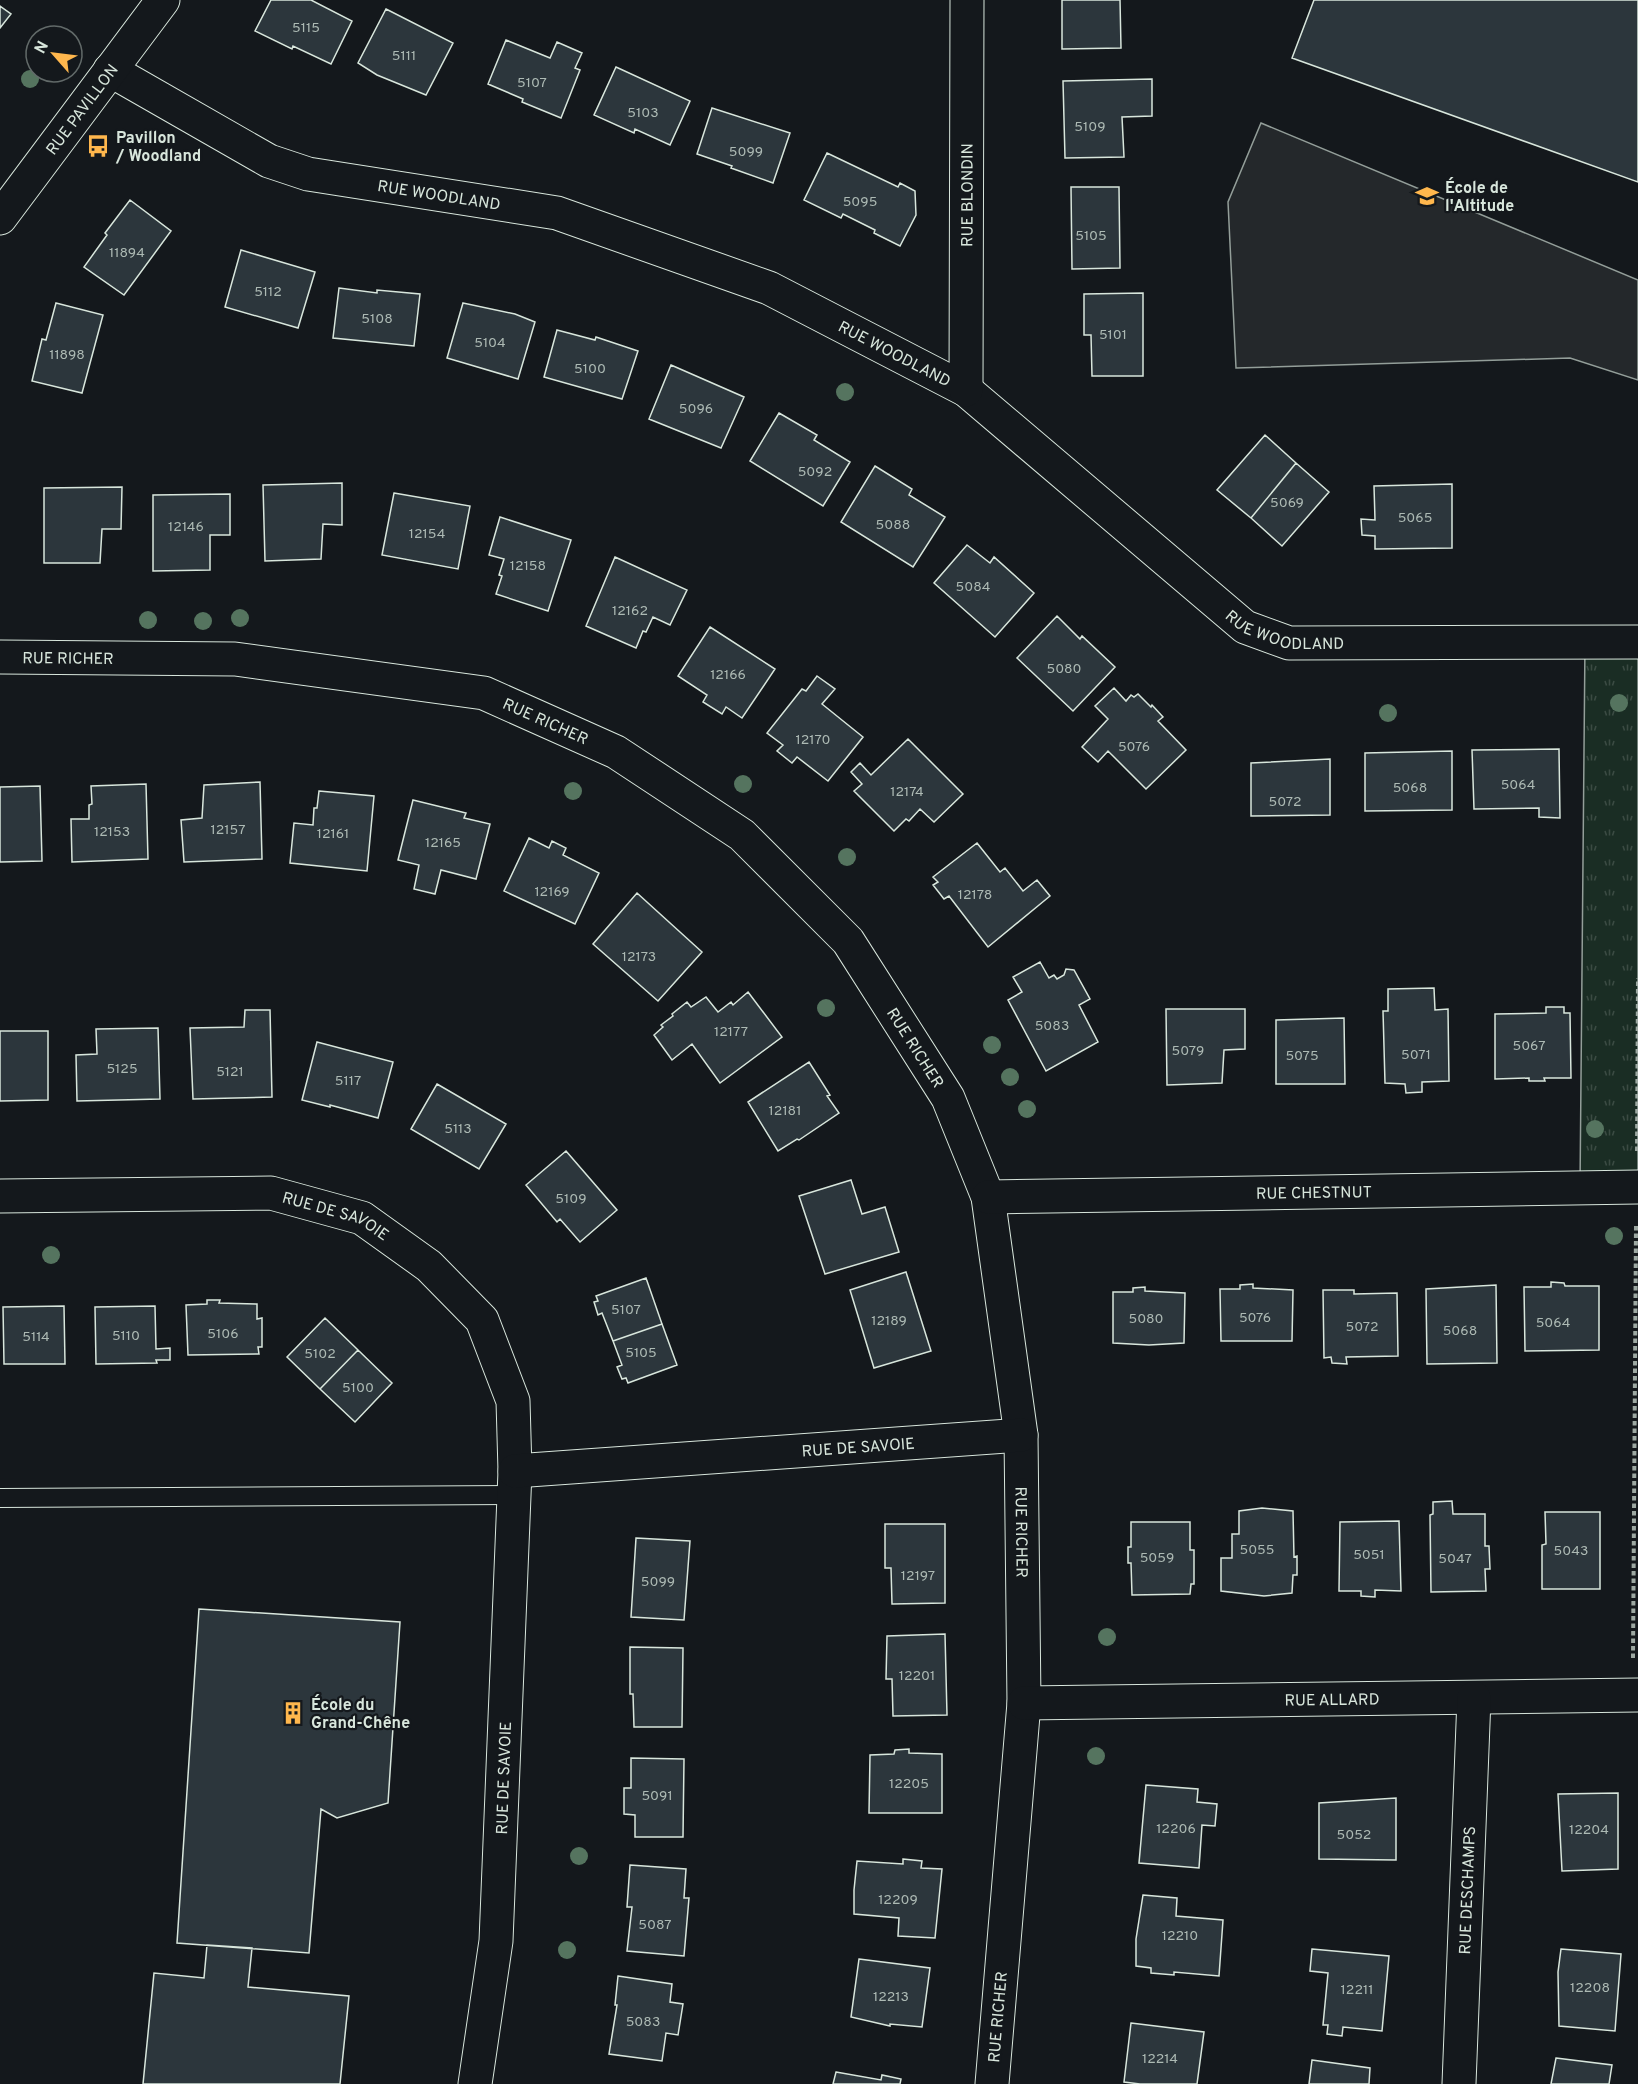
<svg xmlns="http://www.w3.org/2000/svg" width="1638" height="2084" font-family="Overpass,sans-serif">
<style>
.park{fill:url(#park-tufts);stroke:#939e99;stroke-width:1.5}
.parking{fill:#24282b;stroke:#939e99;stroke-width:1.5}
.building{fill:#2c363c;stroke:#d8e6dc;stroke-width:1.5}
.lines{fill:none;stroke-linecap:round;stroke-linejoin:round}
.lane-casing{stroke:#d8e6dc;stroke-width:20}
.street-casing{stroke:#d8e6dc;stroke-width:35}
.secondary-casing{stroke:#d8e6dc;stroke-width:35}
.path{stroke:#9da8a2;stroke-width:4;stroke-dasharray:4.5 3;stroke-linecap:butt}
.lane{stroke:#14181c;stroke-width:18}
.street{stroke:#14181c;stroke-width:33}
.secondary{stroke:#14181c;stroke-width:33}
.tree{fill:#55745f}
.labels{text-anchor:middle;stroke-width:4.5;stroke-linejoin:round;paint-order:stroke}
.number-label{font-size:14px;fill:#adbab4}
.street-label{font-size:16px;fill:#d8e6dc;stroke:#14181c}
.poi-label{font-size:16px;font-weight:bold;fill:#d8e6dc;stroke:#14181c;text-anchor:start}
</style>
<defs>
<pattern id="park-tufts" width="24" height="20" patternUnits="userSpaceOnUse" patternTransform="scale(1.5)"><rect width="24" height="20" fill="#1a2d24"/><path d="M3 7l-1-3M5 7V3M7 7l1-3M15 17l-1-3M17 17v-4M19 17l1-3" fill="none" stroke="#3b4b43"/></pattern>
</defs>
<rect width="100%" height="100%" fill="#14181c"/>
<path class="park" d="M1585,642H1638V1187L1580,1188Z"/>
<path class="parking" d="M1261,123L1638,280V380L1570,358L1236,368L1228,202Z"/>
<path class="building" d="M271,0H311L352,21L331,64L293,46L292,49L255,31Z
M1062,0H1120L1121,48L1062,49Z
M1314,0H1638V182L1292,58Z
M1314,0H1638V182L1292,58Z
M0,6L11,14L0,28Z
M386,9L453,43L426,95L377,75L358,63Z
M506,40L550,58L557,42L582,53L575,68L580,70L561,118L522,102L523,99L488,84Z
M616,67L690,101L670,145L635,129L634,133L594,115Z
M1152,79V116L1122,117L1124,157L1065,158L1063,81Z
M712,108L790,133L773,183L731,168L732,166L697,154Z
M827,153L898,187L900,183L915,191L916,215L900,246L874,233L875,230L843,214L841,218L804,200Z
M1071,187H1119L1120,268L1072,269Z
M130,200L171,231L124,295L84,267L107,235L105,233Z
M241,250L315,272L298,328L225,307Z
M339,288L377,293V290L420,294L414,346L333,338Z
M1143,293V376H1092L1091,335H1084V294Z
M56,303L103,315L82,393L32,381L42,339L46,340Z
M463,303L515,314L535,322L518,379L447,358Z
M557,330L595,340L596,337L638,351L622,399L544,377Z
M671,365L744,397L721,448L649,419Z
M779,413L817,435L814,440L850,462L823,506L750,461Z
M1265,435L1296,463L1251,518L1217,490Z
M1296,463L1329,492L1282,546L1251,518Z
M875,466L912,489L909,495L945,517L913,567L841,522Z
M342,483V525L323,524L321,559L265,561L263,485Z
M1452,484V548L1375,549V536L1362,535L1361,519L1375,520L1374,486Z
M122,487L121,529H102L100,563H44V488Z
M394,493L470,506L458,569L382,555Z
M230,494V535H210V570L153,571V495Z
M500,517L571,540L548,611L496,594L502,576L499,575L504,559L489,555Z
M967,545L990,563L994,557L1034,593L995,637L934,583Z
M615,557L687,590L670,625L653,617L646,632L643,631L636,648L586,626Z
M1057,616L1080,639L1082,636L1115,667L1073,711L1017,658Z
M710,627L775,669L742,718L726,707L722,714L703,702L707,695L678,676Z
M817,676L835,689L822,704L863,737L828,781L797,757L792,763L777,751L783,745L767,733L802,689L806,691Z
M1114,688L1126,701L1131,695L1134,697L1138,694L1151,707L1152,705L1163,717L1158,721L1186,750L1146,789L1108,751L1098,762L1082,747L1108,719L1095,706Z
M908,739L963,794L934,822L920,809L909,821L906,819L894,831L854,791L862,784L851,772L860,763L871,775Z
M1559,749L1560,818L1539,817V808L1474,809L1472,750Z
M1452,751V810L1365,811V753Z
M1330,759V815L1251,816V763Z
M260,782L262,859L184,862L181,820L202,818L204,785Z
M146,784L148,859L72,862L71,819H89V805L92,804L91,786Z
M40,786L42,861L0,862V787Z
M319,791L374,796L367,871L290,863L294,823L313,825L314,808H317Z
M413,800L466,813L464,818L490,824L476,879L441,870L435,894L414,889L419,865L398,860Z
M529,838L549,848L552,841L566,848L563,855L599,873L575,924L504,891Z
M977,843L1000,872L1005,868L1023,891L1037,880L1050,896L988,947L949,896L944,899L933,885L938,882L933,877Z
M637,893L702,952L658,1001L593,944Z
M1040,962L1049,978L1054,975L1057,979L1064,975L1066,969L1074,970L1090,999L1079,1005L1098,1042L1046,1071L1008,1000L1022,992L1013,977Z
M1434,988L1435,1010L1448,1009L1449,1081L1422,1082V1092L1406,1093L1405,1084L1385,1083L1383,1011H1388V989Z
M748,992L782,1037L720,1083L692,1044L672,1060L654,1035L663,1027L661,1025L673,1016L672,1014L687,1002L691,1007L706,997L718,1012L731,1002L733,1005Z
M1546,1007H1564V1013H1570L1571,1078H1544L1545,1081H1529V1078L1495,1079V1014L1546,1013Z
M1166,1009H1245V1049L1224,1050L1222,1083L1167,1085Z
M245,1010H270L272,1097L193,1099L190,1028L244,1027Z
M1344,1018L1345,1084H1276V1020Z
M158,1028L160,1099L77,1101L76,1055L97,1054L96,1029Z
M0,1031H48V1100L0,1101Z
M317,1042L393,1062L378,1118L330,1105V1107L302,1100Z
M809,1062L830,1095L827,1096L839,1113L799,1140L797,1139L778,1151L748,1102Z
M437,1084L506,1124L479,1169L411,1129Z
M566,1151L617,1210L580,1242L560,1219L557,1222L526,1185Z
M851,1180L862,1214L885,1207L899,1252L825,1274L799,1196Z
M906,1272L931,1351L874,1368L850,1290Z
M646,1278L662,1324L613,1341L602,1313L598,1315L594,1302L598,1301L596,1296Z
M1551,1282L1564,1283L1565,1286H1599V1350L1525,1351L1524,1287H1551Z
M1253,1284V1288L1293,1290L1292,1341H1221L1220,1289H1240V1285Z
M1496,1285L1497,1363L1427,1364L1426,1289Z
M1145,1287V1291L1185,1293L1184,1343L1149,1345L1113,1343V1292H1133V1288Z
M1323,1290H1354V1294L1397,1293L1398,1356L1346,1357L1347,1364L1332,1363L1331,1357L1324,1358Z
M207,1300H220L219,1303L257,1304V1319L262,1318V1347H258L259,1354L188,1355L186,1305L207,1304Z
M64,1306L65,1364H4L3,1307Z
M155,1306L156,1349L170,1348V1360H156L157,1363L96,1364L95,1307Z
M325,1318L358,1350L320,1389L287,1357Z
M662,1324L677,1365L628,1383L626,1378L622,1379L617,1367L622,1365L613,1341Z
M358,1350L392,1383L355,1422L320,1389Z
M1452,1501L1453,1514H1485V1546H1489L1490,1569H1485L1486,1591L1431,1592L1430,1515L1433,1514V1502Z
M1262,1508L1293,1511L1294,1557L1297,1556V1575H1293L1292,1593L1264,1596L1221,1591V1558H1232V1534H1239V1511Z
M1545,1512H1600V1589H1542V1545L1546,1544Z
M1399,1521L1401,1591L1375,1590V1597L1361,1596V1591H1339L1340,1522Z
M1131,1522H1190V1550H1194V1584H1191L1190,1594L1132,1595L1131,1563H1128V1547H1131Z
M885,1524H945V1603L892,1604L891,1568H885Z
M636,1538L690,1541L684,1620L631,1617Z
M199,1609L400,1622L388,1803L337,1818L321,1809L309,1953L177,1943Z
M945,1634L947,1715L893,1716L892,1679H886L887,1636Z
M630,1647L683,1648L682,1727H634L633,1694H630Z
M909,1749V1753L942,1754V1813H869L870,1755L894,1754L895,1750Z
M631,1758L684,1759L683,1837H635V1815L624,1814V1788H631Z
M1146,1785L1198,1789L1197,1802L1217,1804L1215,1826L1202,1825L1199,1868L1139,1863Z
M1618,1793V1869L1562,1871L1558,1794Z
M1396,1798V1860L1319,1859V1803Z
M903,1859L922,1861L921,1868L942,1869L935,1938L898,1936L899,1918L854,1914V1890L857,1861L903,1864Z
M630,1865L686,1869L684,1898H689L684,1956L627,1951L632,1907H627Z
M1143,1895L1177,1898L1176,1916L1223,1920L1219,1976L1174,1972V1975L1151,1973V1968L1136,1966V1939Z
M207,1945L252,1948L248,1987L349,1996L340,2084H143L154,1973L204,1978Z
M1312,1949L1389,1956L1382,2031L1343,2027L1342,2036L1327,2034L1328,2025H1323L1328,1973L1310,1971Z
M1561,1949L1621,1954L1615,2031L1559,2026L1558,1972Z
M859,1959L930,1968L922,2027L890,2024V2026L851,2017Z
M618,1976L672,1984L670,2002L683,2004L678,2035L666,2033L662,2061L609,2054L617,2005H615Z
M1131,2023L1204,2032L1197,2084H1140L1124,2082Z
M1556,2058L1612,2065L1609,2084H1551Z
M1312,2060L1370,2068L1369,2084H1309Z
M836,2072L881,2080L882,2075L901,2079L900,2084H833Z"/>
<g class="lines">
<g class="lane-casing">
<path id="lane" d="M0,1498L514,1495"/>
</g>
<g class="street-casing">
<g id="street">
<path id="s1" d="M110,70L269,161L308,174L557,213L769,288L966,390L1245,627L1289,643L1638,642"/>
<path id="s2" d="M966,390L967,0"/>
<path id="s3" d="M0,657L235,659L484,693L616,752L742,835L848,941L948,1098L988,1197L1021,1435L1024,1703L992,2084"/>
<path id="s4" d="M0,1196L271,1193L362,1218L429,1266L482,1320L513,1401L515,1471L496,1941L475,2084"/>
<path id="s5" d="M988,1197L1638,1187"/>
<path id="s6" d="M515,1471L1021,1435"/>
<path id="s7" d="M1024,1703L1638,1695"/>
<path id="s8" d="M1459,2084L1474,1698"/>
</g>
</g>
<g class="secondary-casing">
<g id="secondary">
<path id="s9" d="M0,218L163,0"/>
</g>
</g>
<path class="path" d="M1637,1151L1638,978
M1633,1658L1636,1225"/>
<use href="#lane" class="lane"/>
<use href="#street" class="street"/>
<use href="#secondary" class="secondary"/>
</g>
<g class="tree">
<circle cx="30" cy="79" r="9"/>
<circle cx="845" cy="392" r="9"/>
<circle cx="240" cy="618" r="9"/>
<circle cx="148" cy="620" r="9"/>
<circle cx="203" cy="621" r="9"/>
<circle cx="1619" cy="703" r="9"/>
<circle cx="1388" cy="713" r="9"/>
<circle cx="743" cy="784" r="9"/>
<circle cx="573" cy="791" r="9"/>
<circle cx="847" cy="857" r="9"/>
<circle cx="826" cy="1008" r="9"/>
<circle cx="992" cy="1045" r="9"/>
<circle cx="1010" cy="1077" r="9"/>
<circle cx="1027" cy="1109" r="9"/>
<circle cx="1595" cy="1129" r="9"/>
<circle cx="1614" cy="1236" r="9"/>
<circle cx="51" cy="1255" r="9"/>
<circle cx="1107" cy="1637" r="9"/>
<circle cx="1096" cy="1756" r="9"/>
<circle cx="579" cy="1856" r="9"/>
<circle cx="567" cy="1950" r="9"/>
</g>
<defs>
<g id="bus-bare" transform="scale(1.8)"><path d="M-5-6H5V4H4V6H2V4H-2V6H-4V4H-5ZM-3.5-4V0h7V-4ZM-3.5 1.2v1.5H-2V1.2ZM2 1.2v1.5H3.5V1.2Z" fill="#ffb74d" stroke="#14181c" stroke-width="2.5" paint-order="stroke"/></g>
<g id="school-bare" transform="scale(1.8)"><path d="M0-5L7-2L0 1L-7-2ZM-4 1L0 2.5L4 1V4Q0 6-4 4Z" fill="#ffb74d" stroke="#14181c" stroke-width="2.5" paint-order="stroke"/></g>
<g id="building-bare" transform="scale(1.8)"><path d="M-4-6H4V6H1V3H-1V6H-4ZM-2.5-4.3h1.7v1.8h-1.7ZM.8-4.3h1.7v1.8H.8ZM-2.5-1h1.7V.8h-1.7ZM.8-1h1.7V.8H.8Z" fill="#ffb74d" stroke="#14181c" stroke-width="2.5" paint-order="stroke"/></g>
</defs>
<g fill-rule="evenodd">
<use href="#bus-bare" x="98" y="146"/>
<use href="#school-bare" x="1427" y="196"/>
<use href="#building-bare" x="293" y="1713"/>
</g>
<g class="labels">
<g class="number-label">
<text x="306" y="32">5115</text>
<text x="404" y="60">5111</text>
<text x="532" y="87">5107</text>
<text x="643" y="117">5103</text>
<text x="1090" y="131">5109</text>
<text x="746" y="156">5099</text>
<text x="860" y="206">5095</text>
<text x="1091" y="240">5105</text>
<text x="127" y="257">11894</text>
<text x="268" y="296">5112</text>
<text x="377" y="323">5108</text>
<text x="1113" y="339">5101</text>
<text x="490" y="347">5104</text>
<text x="67" y="359">11898</text>
<text x="590" y="373">5100</text>
<text x="696" y="413">5096</text>
<text x="815" y="476">5092</text>
<text x="1287" y="507">5069</text>
<text x="1415" y="522">5065</text>
<text x="893" y="529">5088</text>
<text x="186" y="531">12146</text>
<text x="427" y="538">12154</text>
<text x="528" y="570">12158</text>
<text x="973" y="591">5084</text>
<text x="630" y="615">12162</text>
<text x="1064" y="673">5080</text>
<text x="728" y="679">12166</text>
<text x="813" y="744">12170</text>
<text x="1134" y="751">5076</text>
<text x="1518" y="789">5064</text>
<text x="1410" y="792">5068</text>
<text x="907" y="796">12174</text>
<text x="1285" y="806">5072</text>
<text x="228" y="834">12157</text>
<text x="112" y="836">12153</text>
<text x="333" y="838">12161</text>
<text x="443" y="847">12165</text>
<text x="552" y="896">12169</text>
<text x="975" y="899">12178</text>
<text x="639" y="961">12173</text>
<text x="1052" y="1030">5083</text>
<text x="731" y="1036">12177</text>
<text x="1529" y="1050">5067</text>
<text x="1188" y="1055">5079</text>
<text x="1416" y="1059">5071</text>
<text x="1302" y="1060">5075</text>
<text x="122" y="1073">5125</text>
<text x="230" y="1076">5121</text>
<text x="348" y="1085">5117</text>
<text x="785" y="1115">12181</text>
<text x="458" y="1133">5113</text>
<text x="571" y="1203">5109</text>
<text x="626" y="1314">5107</text>
<text x="1255" y="1322">5076</text>
<text x="1146" y="1323">5080</text>
<text x="889" y="1325">12189</text>
<text x="1553" y="1327">5064</text>
<text x="1362" y="1331">5072</text>
<text x="1460" y="1335">5068</text>
<text x="223" y="1338">5106</text>
<text x="126" y="1340">5110</text>
<text x="36" y="1341">5114</text>
<text x="641" y="1357">5105</text>
<text x="320" y="1358">5102</text>
<text x="358" y="1392">5100</text>
<text x="1257" y="1554">5055</text>
<text x="1571" y="1555">5043</text>
<text x="1369" y="1559">5051</text>
<text x="1157" y="1562">5059</text>
<text x="1455" y="1563">5047</text>
<text x="918" y="1580">12197</text>
<text x="658" y="1586">5099</text>
<text x="917" y="1680">12201</text>
<text x="909" y="1788">12205</text>
<text x="657" y="1800">5091</text>
<text x="1176" y="1833">12206</text>
<text x="1589" y="1834">12204</text>
<text x="1354" y="1839">5052</text>
<text x="898" y="1904">12209</text>
<text x="655" y="1929">5087</text>
<text x="1180" y="1940">12210</text>
<text x="1590" y="1992">12208</text>
<text x="1357" y="1994">12211</text>
<text x="891" y="2001">12213</text>
<text x="643" y="2026">5083</text>
<text x="1160" y="2063">12214</text>
</g>
<g class="street-label">
<text dy="6" stroke="none"><textPath href="#s9" startOffset="136">RUE PAVILLON</textPath></text>
<text dy="6" stroke="none"><textPath href="#s1" startOffset="357">RUE WOODLAND</textPath></text>
<text dy="6" stroke="none"><textPath href="#s2" startOffset="195">RUE BLONDIN</textPath></text>
<text dy="6" stroke="none"><textPath href="#s1" startOffset="843">RUE WOODLAND</textPath></text>
<text dy="6" stroke="none"><textPath href="#s1" startOffset="1329">RUE WOODLAND</textPath></text>
<text dy="6" stroke="none"><textPath href="#s3" startOffset="68">RUE RICHER</textPath></text>
<text dy="6" stroke="none"><textPath href="#s3" startOffset="554">RUE RICHER</textPath></text>
<text dy="6" stroke="none"><textPath href="#s3" startOffset="1058">RUE RICHER</textPath></text>
<text dy="6" stroke="none"><textPath href="#s5" startOffset="326">RUE CHESTNUT</textPath></text>
<text dy="6" stroke="none"><textPath href="#s4" startOffset="340">RUE DE SAVOIE</textPath></text>
<text dy="6" stroke="none"><textPath href="#s6" startOffset="344">RUE DE SAVOIE</textPath></text>
<text dy="6" stroke="none"><textPath href="#s3" startOffset="1562">RUE RICHER</textPath></text>
<text dy="6" stroke="none"><textPath href="#s7" startOffset="308">RUE ALLARD</textPath></text>
<text transform="translate(503 1778) rotate(-88)" y="6">RUE DE SAVOIE</text>
<text dy="6" stroke="none"><textPath href="#s8" startOffset="194">RUE DESCHAMPS</textPath></text>
<text transform="translate(997 2017) rotate(-85)" y="6">RUE RICHER</text>
</g>
<g class="poi-label">
<text x="116" y="143">Pavillon<tspan x="116" dy="18">/ Woodland</tspan></text>
<text x="1445" y="193">École de<tspan x="1445" dy="18">l'Altitude</tspan></text>
<text x="311" y="1710">École du<tspan x="311" dy="18">Grand-Chêne</tspan></text>
</g>
</g>
<g transform="translate(54 54) rotate(298)"><circle r="28" fill="#14181c" stroke="#626a69" stroke-width="1.5"/>
<path d="M0-4.5L10 22L0 15L-10 22Z" fill="#ffb74d"/>
<text y="-9" font-size="16" font-weight="bold" text-anchor="middle" fill="#d8e6dc">N</text>
</g>
</svg>
